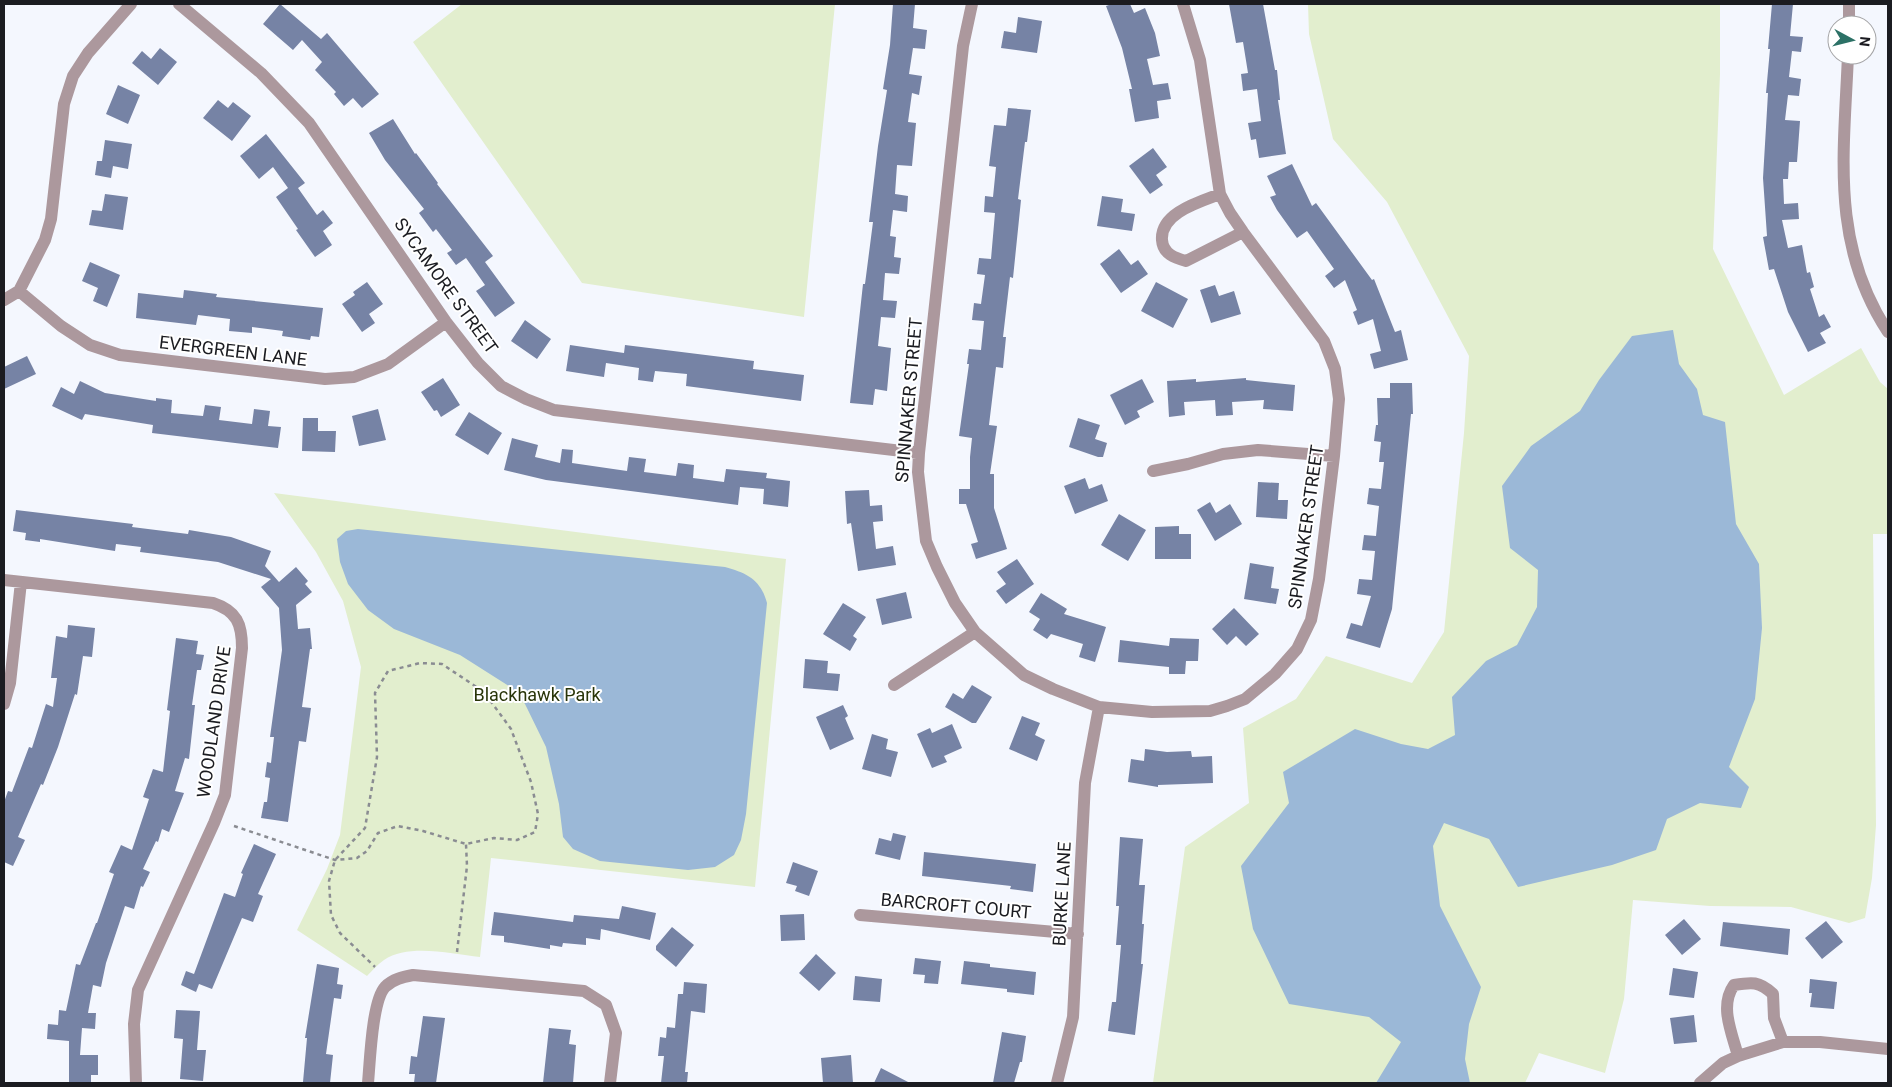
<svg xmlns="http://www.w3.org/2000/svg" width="1892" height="1087" font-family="Roboto,sans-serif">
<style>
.green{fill:#e2eece}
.water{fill:#9bb8d7}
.building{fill:#7683a5}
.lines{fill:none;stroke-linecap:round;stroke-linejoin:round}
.path{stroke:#8a8c92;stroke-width:2.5;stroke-dasharray:4 4;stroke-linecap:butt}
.minor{stroke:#ac989d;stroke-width:12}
.labels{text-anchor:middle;stroke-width:4;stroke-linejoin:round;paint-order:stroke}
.street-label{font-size:18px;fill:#1b1c21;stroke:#fff}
.park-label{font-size:18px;fill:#293509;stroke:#fff}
</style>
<rect width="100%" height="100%" fill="#f4f7fe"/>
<path class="green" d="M462,4H835L804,317L582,283L413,42Z
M1308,4H1720V74L1713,249L1784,395L1861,348L1880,382L1888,389V534H1873L1876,825L1872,878L1865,918L1849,923L1791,907L1710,906L1633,900L1624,999L1605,1073L1539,1053L1525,1083H1153L1185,847L1249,803L1243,728L1296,699L1326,656L1412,683L1444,632L1464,433L1469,356L1387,202L1333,139L1309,34Z
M274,493L786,559L755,887L491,858L480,957C452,954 409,943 384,960C378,964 372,971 367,976L297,930L327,869L340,835L361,667L343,601L316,552Z"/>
<path class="water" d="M1673,330L1679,364L1697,389L1703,415L1725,422L1736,524L1759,564L1762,628L1755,699L1729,767L1749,787L1741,808L1700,803L1667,819L1656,850L1612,865L1518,887L1489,839L1444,823L1433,846L1440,906L1481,987L1469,1024L1465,1059L1470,1083H1376L1401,1042L1369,1017L1289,1004L1253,929L1241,866L1289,803L1283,772L1355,729L1401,744L1428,749L1455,735L1452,697L1486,661L1517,645L1537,607L1538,570L1510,548L1502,486L1531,446L1580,411L1599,380L1632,336Z
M358,529L725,567C747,573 761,580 767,603L746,814L741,840L734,855L715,867L688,870L600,861L573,849L563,837L559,804L546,747L525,704L512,688L460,655L394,629L368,610L348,584L340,562L337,539L346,531Z"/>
<path class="building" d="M280,4L321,39L327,33L379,94L362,108L353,98L344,106L334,94L336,92L315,70L322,62L302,40L293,50L263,24Z
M893,4H915L913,28L927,30L925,49L913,48L909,74L922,76L919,95L912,93L908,122L916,123L912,166L897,165L895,194L908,196L907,212L893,210L890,236L896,237L894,257L901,258L899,274L885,273L883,300L897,301L895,318L881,317L878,346L891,348L887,391L875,389L873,405L850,403L863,284H865L873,222H869L878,146L887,90L883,89L890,45Z
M1112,4H1130L1134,13L1145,8L1155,33L1160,56L1147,59L1153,85L1168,83L1171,99L1157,101L1159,118L1135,122L1129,89H1132L1122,48L1106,6Z
M1229,4H1263L1275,70H1277L1280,100H1278L1286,154L1259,158L1256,139L1251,140L1248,123L1261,121L1257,89L1243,91L1241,74L1248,73L1243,42L1236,43Z
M1772,4H1793L1790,36L1803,37L1801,52L1792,51L1789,77L1801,79L1799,96L1788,95L1785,120L1800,121L1797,162H1789L1788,179H1783L1784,204L1798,203L1799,219L1782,220L1788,248L1802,245L1807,273L1810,272L1814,287L1810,289L1819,317L1824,314L1831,327L1820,333L1826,343L1808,352L1788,312L1774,269L1769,270L1763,237L1767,236L1763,178L1768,93H1766L1770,49H1768Z
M1018,17L1042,21L1037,53L1001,48L1004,31L1016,33Z
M160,48L177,62L158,85L132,63L142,51L151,59Z
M118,85L140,95L128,124L106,114Z
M218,100L228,108L233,102L251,116L232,141L203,118Z
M1008,108L1031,110L1027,142H1025L1018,199L1021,200L1013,278L1010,277L1003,337H1006L1003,368L996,367L989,425L997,426L990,474H994V508L1007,549L976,559L971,544L978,542L966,504H959V489H970V457L972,438L959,436L969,364H967L969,349L981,350L984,321L972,320L974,303L981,304L985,275L977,274L979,258L991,259L995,213L984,212L985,196L993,197L996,167L989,166L994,125L1006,126Z
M393,119L415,154L416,153L438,183L437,184L493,256L485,262L515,303L495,317L476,291L485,285L466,258L456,265L447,253L452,250L436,229L433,232L419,213L424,209L385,160L369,133Z
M266,134L305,183L298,188L317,215L323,210L333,223L323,231L332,245L315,257L296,230L298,229L276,197L288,188L273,167L259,179L240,156Z
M105,140L132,144L128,169L113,166L111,178L95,175L97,161H102Z
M1153,148L1167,167L1156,175L1163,185L1150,194L1129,166Z
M1292,164L1312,206L1316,203L1372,280L1374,279L1395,332L1401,330L1408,360L1374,369L1370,354L1381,351L1373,319L1358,325L1353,312L1357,310L1345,280L1334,288L1325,276L1334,269L1307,231L1297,238L1277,210L1270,197L1276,195L1267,176Z
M105,194L128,197L123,230L89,225L92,210L102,211Z
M1102,196L1123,199L1121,212L1135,214L1132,231L1097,226Z
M1119,249L1131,265L1138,260L1148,274L1121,293L1100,264Z
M90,262L120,275L107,307L93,301L98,288L82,281Z
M367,282L383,304L369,314L375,323L362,332L342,304L355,295L353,292Z
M1156,282L1188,299L1173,328L1141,311Z
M1215,285L1219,296L1234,291L1241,314L1211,323L1200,290Z
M184,290L217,294L216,297L323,308L319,337L311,336L310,340L282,336L283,331L252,327V333L229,331L230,319L198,315L196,325L136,318L138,293L183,298Z
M525,320L551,339L537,359L511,341Z
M570,345L624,353L625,345L754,361L753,369L804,375L801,401L686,386L687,374L655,371L653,382L638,380L639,368L606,363L604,377L566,371Z
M27,356L36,374L4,389V367Z
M443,378L460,405L441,417L437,410L434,411L421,392Z
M1246,378V380L1295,385L1293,411L1263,409L1264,400L1232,402L1233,415L1216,416L1215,400L1184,402L1185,415L1169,417L1167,381L1196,379V382Z
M1142,379L1154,402L1137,411L1140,417L1125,425L1110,395Z
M80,381L105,393L156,401V398L172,400L171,413L203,416L205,405L221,407L219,420L252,424L254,409L270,411L268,426L281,427L278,448L152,433L153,425L85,414L82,420L52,406L61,387L74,394Z
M1390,383H1412L1413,414H1411L1392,609L1380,648L1346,638L1351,623L1362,626L1371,596L1357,594L1359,579L1372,580L1375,551L1362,550L1364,535L1376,536L1379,506L1367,504L1369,488L1381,489L1384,462H1379L1381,442L1374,441L1376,425H1378L1377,398H1390Z
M378,409L386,440L359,446L352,416Z
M469,412L502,433L488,455L455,435Z
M303,418H318V431H336L335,452L302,451Z
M1078,418L1100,425L1095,439L1107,443L1103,457H1098L1069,447Z
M512,438L538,445L535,457L560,463L562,449L573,450L572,463L627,471L629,457L646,459L644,472L676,476L678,463L694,465L693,478L724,482L726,469L767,473L766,478L790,481L788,507L763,504L764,489L740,487L738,505L546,480L504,470Z
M1085,478L1089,489L1102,484L1108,501L1075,514L1064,486Z
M1258,482L1279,483L1278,500H1288L1287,519L1256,517Z
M869,490L870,506L882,505L883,521L873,522L876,549L893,546L896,565L858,571L851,523L847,524L845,491Z
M1210,502L1216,513L1230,504L1242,524L1215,541L1197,510Z
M16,510L133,524L132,527L188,534L189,530L231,537L271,551L265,566L279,582L296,567L308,581L305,584L312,592L296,605L298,629L310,628L312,649H310L302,707L311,708L306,742L299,741L288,822L261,818L264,802H267L270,778L265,777L267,762L271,763L274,737H270L282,650L279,608L261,587L271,579L218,562L140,552L141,547L116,544L115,551L40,539V542L25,540L26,533L13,531Z
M1119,514L1146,530L1128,561L1101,545Z
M1179,526V534H1191V559H1155V527Z
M1017,559L1034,584L1006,604L996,591L1006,584L997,572Z
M1250,563L1274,567L1271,588L1279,589L1276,604L1244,599Z
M906,592L912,618L882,625L876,599Z
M1041,593L1067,609L1064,614L1106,627L1095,662L1079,657L1083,644L1051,634L1047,639L1033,630L1040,619L1029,612Z
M843,603L866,617L853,636L857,639L850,651L823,634Z
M1234,608L1259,634L1246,646L1236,636L1227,645L1212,629Z
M68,625L95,628L92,657L83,656L77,695L75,694L58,747L43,785L41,784L18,837L25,840L13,866L4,862V802L8,791L12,792L29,747L32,748L46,704L53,707L57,678H51L56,636L67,638Z
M176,638L198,641L196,654L204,655L201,670H197L192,705H195L189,759L185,758L175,791L184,793L169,832L162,829L158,842L156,841L143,869L150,872L143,887L141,886L134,909L125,906L106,963L101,987L93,985L88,1013H96L95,1029L82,1028L80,1055H98V1075H91V1083H69V1041L47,1039L48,1024L58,1025L59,1010L66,1011L76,964L80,965L96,923H97L114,874L109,872L121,845L132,850L149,799L143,797L153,769L163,772L170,711L167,710Z
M1170,638L1199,639L1198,661H1186L1185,674H1169V667L1118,662L1120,640L1169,646Z
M805,659L828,661L827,673L840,674L838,691L803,688Z
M972,685L992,697L976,723H972L945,707L953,693L963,699Z
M843,705L848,716L845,718L854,739L830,750L816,717Z
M1022,716L1040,723L1035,735L1045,740L1037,761L1009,749Z
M952,724L962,748L944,756L947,762L932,768L917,734L930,728L932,733Z
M872,734L888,739L886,749L898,752L891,777L862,769Z
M1145,749L1167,752L1191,751L1192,757L1212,756L1213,783L1158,785V787L1128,782L1131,759L1144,761Z
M893,833L906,836L900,860L875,854L879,838L891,841Z
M1120,837L1143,839L1139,885H1145L1142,924H1144L1141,964H1143L1135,1035L1108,1031L1112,1002H1116L1121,945H1116L1119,906H1116Z
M254,844L276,854L258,894L263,896L253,922L242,918L212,989L199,984L196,992L181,985L186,971L194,974L224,893L235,897L243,874L241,873Z
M924,852L1036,864L1033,892L1010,889L1011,886L922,876Z
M793,862L818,871L809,896L795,891L797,886L786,883Z
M622,906L656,913L650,940L601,929L600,940L586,938V945L563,943L562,947L550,945V949L504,942V936L491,935L494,912L573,922L574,915L619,919Z
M804,914L805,940L781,941L780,915Z
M1684,919L1701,939L1682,955L1665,935Z
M1826,921L1843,942L1822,959L1805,938Z
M1723,922L1790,929L1788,955L1720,946Z
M672,927L694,945L676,967L656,950V946Z
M816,954L836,973L819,991L799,973Z
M915,958L941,961L938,984L924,983L925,975L913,974Z
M964,961L990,964V967L1036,972L1034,995L1007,992V989L961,984Z
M317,964L339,968L337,984L343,985L341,999L334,998L326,1054L333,1055L330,1083L303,1082L307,1038H305Z
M1673,968L1698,972L1694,998L1669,995Z
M855,976L882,979L880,1002L853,1000Z
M1810,979L1837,982L1834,1009L1810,1007L1812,993H1809Z
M684,982L707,984L705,1013L691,1011L685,1072H688L687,1083H661L664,1056H658L660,1037L666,1038L667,1027L675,1028L678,994H683Z
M176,1010L200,1011L197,1050H206L203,1081L180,1079L183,1039L174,1038Z
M1694,1015L1697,1042L1674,1044L1670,1018Z
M423,1016L445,1018L436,1083H414L415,1074H409L411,1056L417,1057Z
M549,1028L571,1030L569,1044L576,1045L573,1083H543Z
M1002,1032L1026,1036L1022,1062H1020L1014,1083H993Z
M851,1055L853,1083H823L821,1058Z
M881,1068L910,1083H874Z"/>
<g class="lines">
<path class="path" d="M234,826L335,860L357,858L367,851L378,833L398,826L423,831L466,844L494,838L517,840L535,832L538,814L531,782L511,729L484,692L442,664L420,663L388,671L375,693L377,757L365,828L335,860L329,881L331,915L340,933L375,967
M457,952L467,866L466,844"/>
<path class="minor" d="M179,4L261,73L309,123L446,322L478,363L501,386L526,399L554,410L919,453
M972,4L963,46L919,453L918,472L926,541L937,567L955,603L975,632L1024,675L1053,689L1099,707L1152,712L1210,711L1227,706L1245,699L1275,674L1297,649L1311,620L1319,579L1334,456L1339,399L1335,369L1324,341L1243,232L1230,213L1220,194L1200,60L1183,4
M1849,25V4
M1848,55C1844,154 1830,244 1888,332
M1220,194C1199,202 1160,213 1162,240C1163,254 1175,258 1186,261L1243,232
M19,291L61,326L90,345L120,355L325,379L354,377L388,364L446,322
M4,300L19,291L45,240L51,219L64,104L73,76L88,53L131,4
M1153,471L1188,464L1223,454L1258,450L1334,456
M4,580L213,603C237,611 242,624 242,648L225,795L214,823L138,990L134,1024L136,1083
M894,685L975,632
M4,704L10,683L21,582
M860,915L1078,934
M1738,1056C1732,1033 1719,1006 1734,985C1752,982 1759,981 1773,994L1774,1018L1783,1042
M368,1083C370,1062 372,1001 385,987C393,979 403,977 413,975L584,991L606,1005L616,1033L610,1083
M1057,1083L1073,1017L1085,783L1099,707
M1700,1083L1723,1063L1738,1056L1783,1042H1820L1888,1049"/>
</g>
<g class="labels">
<g class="street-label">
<text transform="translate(446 286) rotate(54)" y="6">SYCAMORE STREET</text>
<text transform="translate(233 351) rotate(7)" y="6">EVERGREEN LANE</text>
<text transform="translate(909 400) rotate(-85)" y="6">SPINNAKER STREET</text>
<text transform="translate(1306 527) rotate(-82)" y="6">SPINNAKER STREET</text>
<text transform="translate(214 722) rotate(-82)" y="6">WOODLAND DRIVE</text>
<text transform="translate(1062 894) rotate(-87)" y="6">BURKE LANE</text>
<text transform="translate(956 906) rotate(5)" y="6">BARCROFT COURT</text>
</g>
<g class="park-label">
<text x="537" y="701">Blackhawk Park</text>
</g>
</g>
<rect width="1892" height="1087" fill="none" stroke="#1b1c21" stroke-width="10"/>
<g transform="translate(1852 40) rotate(97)"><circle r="24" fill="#ffffff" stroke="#a4a4a6"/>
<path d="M0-4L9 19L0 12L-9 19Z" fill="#2c7166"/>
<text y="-8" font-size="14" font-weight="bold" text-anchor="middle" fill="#1b1c21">N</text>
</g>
</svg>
